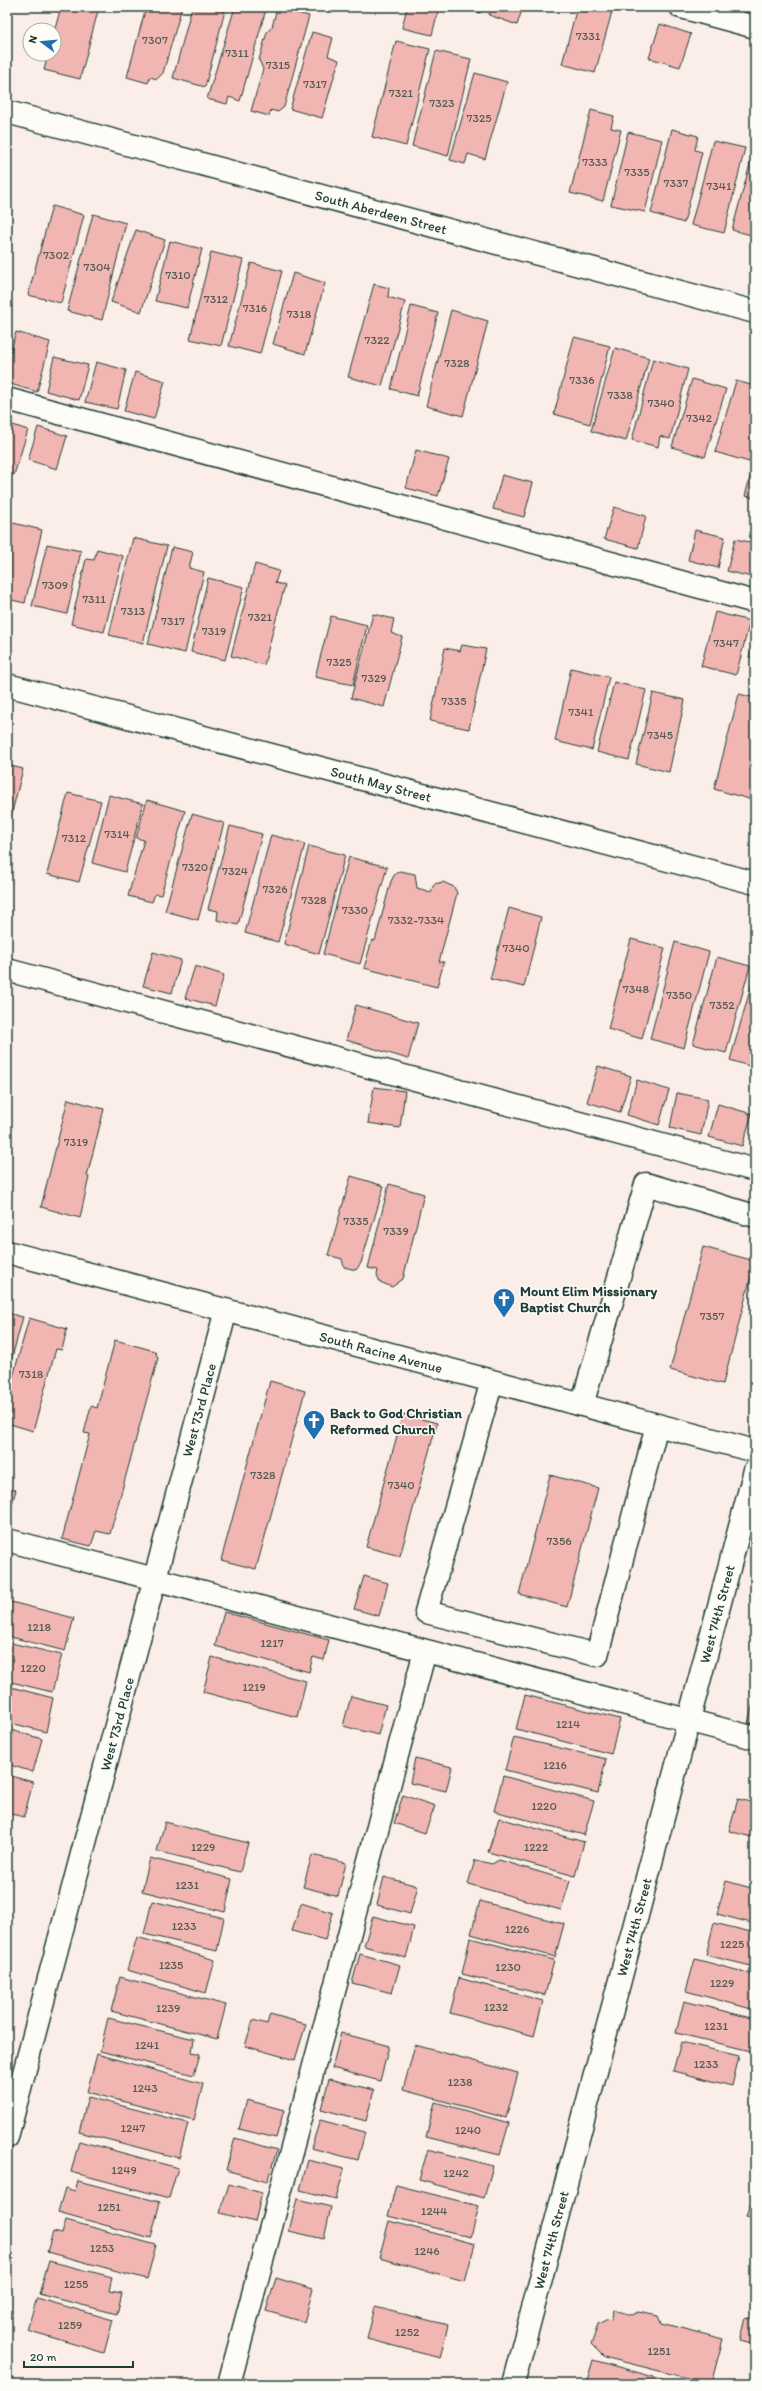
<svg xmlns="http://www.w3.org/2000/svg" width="762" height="2391" font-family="Itim,sans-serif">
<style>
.building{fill:#f2b6b2;stroke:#1f3d34}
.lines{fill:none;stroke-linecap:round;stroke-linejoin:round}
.minor-casing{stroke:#1f3d34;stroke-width:25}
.minor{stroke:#fdfcf7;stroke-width:22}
.labels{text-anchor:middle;stroke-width:3;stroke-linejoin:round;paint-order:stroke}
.number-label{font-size:12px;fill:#545b54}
.street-label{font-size:14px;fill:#1f3d34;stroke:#fdfcf7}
.poi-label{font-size:14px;font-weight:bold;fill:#1f3d34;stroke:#fdfcf7;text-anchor:start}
</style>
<rect width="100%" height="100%" fill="#fbeee9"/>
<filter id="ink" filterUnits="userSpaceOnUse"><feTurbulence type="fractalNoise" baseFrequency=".025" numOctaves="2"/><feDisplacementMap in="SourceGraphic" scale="8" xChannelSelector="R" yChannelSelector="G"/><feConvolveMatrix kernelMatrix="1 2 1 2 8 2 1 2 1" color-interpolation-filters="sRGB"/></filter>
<g filter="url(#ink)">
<path class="building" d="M61,7H99L80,79L44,70L48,54H54V32Z
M146,7H182L163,73L157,79L150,77L148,83L127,77Z
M192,7H226L205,87L173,78Z
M235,7L266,9L240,101L229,97L227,104L207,99Z
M407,7H439L432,35L402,28Z
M458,7H482L480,13Z
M492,7H523L517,25L489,15Z
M577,7L613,8L595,73L562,64Z
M277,8L309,16L284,107L278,112L271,110L269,116L251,111L263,69L259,60L267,32L272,27Z
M660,24L691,34L680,67L649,58Z
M312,32L333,38L328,56L339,60L322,118L290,109Z
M396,41L430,49L406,146L372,137Z
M436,51L471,59L448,156L412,146Z
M475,73L507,82L485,159L468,154L465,164L450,160Z
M591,110L614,116L611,128L621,130L603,201L570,193Z
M672,129L698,136L695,150L702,152L684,223L651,213Z
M628,132L662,140L645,212L611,205Z
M713,141L745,148L724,233L691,225Z
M755,146V236L732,230Z
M52,206L84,215L61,303L28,295Z
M93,214L126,223L102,320L67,311Z
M136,230L165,240L141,312L111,302Z
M170,241L202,249L187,308L155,301Z
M211,252L243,260L221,346L190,339Z
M251,263L282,271L260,354L229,346Z
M293,273L325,283L305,354L273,344Z
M374,284L389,288L388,297L405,302L382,386L348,377Z
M411,306L438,313L417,396L391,389Z
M451,310L488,321L463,416L426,406Z
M16,332L50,342L37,392L7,383V366Z
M574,337L610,346L590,424L554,414Z
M615,348L649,358L626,441L591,431Z
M54,357L88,365L79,400L46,391Z
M653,359L688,369L670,439L660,436L658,447L632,440Z
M96,362L126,370L117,409L85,402Z
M135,372L165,381L154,419L124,411Z
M692,379L726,389L705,457L672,447Z
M736,381L755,386V439L749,462L715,452Z
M7,423L28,430L14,475L7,473Z
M38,427L67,436L57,469L28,460Z
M416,450L449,459L438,496L406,488Z
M755,459V498L745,496Z
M502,475L533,483L524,517L493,509Z
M614,507L646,516L638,548L604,539Z
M9,522L42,530L25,603L7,599V532Z
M695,530L725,537L718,568L688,560Z
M133,538L167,546L143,643L109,635Z
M735,539L755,543V578L727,571Z
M47,544L81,551L67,614L32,606Z
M172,547L193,552L189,568L204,572L185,653L148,644Z
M97,549L123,556L104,632L71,624L86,559L94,560Z
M255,564L279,571L275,583L285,585L264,665L231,656Z
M208,578L244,587L225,660L191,652Z
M715,612L750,621L736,675L701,666Z
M373,614L394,619L391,633L402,637L384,707L351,698Z
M331,616L367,625L353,685L315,677Z
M755,638V659L749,657Z
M462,645L486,649L469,729L430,721L445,648L460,651Z
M571,668L609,677L592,750L555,741Z
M614,682L646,690L629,760L597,752Z
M653,693L685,700L669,772L636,764Z
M739,694L755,698V777L749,799L714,789Z
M7,765L23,769L7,832Z
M68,793L101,801L79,882L47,874Z
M109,795L143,804L125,872L92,863Z
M147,800L185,811L161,895L155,894L152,902L128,896L144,840L136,838Z
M192,814L224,823L198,920L165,911Z
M230,826L262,834L238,925L217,920L218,911L208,909Z
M271,835L305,844L278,942L245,933Z
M309,846L345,855L319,954L284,944Z
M349,857L387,867L360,964L323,954Z
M400,871L415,874L417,888L431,892L434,884L443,882L454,887L457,893L439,962H444L437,987L364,968L372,940L375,941L391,881L395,874Z
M509,908L541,917L524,987L490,979Z
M631,939L665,948L642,1039L608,1029Z
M675,942L709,952L684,1048L650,1039Z
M153,952L181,960L172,993L143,986Z
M717,957L750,966L726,1053L693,1044Z
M195,966L224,975L215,1006L185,998Z
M754,976L755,977V1068L730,1060Z
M356,1005L418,1023L408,1059L346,1040Z
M598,1066L631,1076L620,1112L587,1102Z
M637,1080L669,1090L659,1125L627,1115Z
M374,1087L405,1091L400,1128L368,1123Z
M677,1093L708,1099L701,1135L670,1128Z
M68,1099L104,1109L87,1176L89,1177L80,1218L41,1207Z
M718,1104L752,1114L742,1146L709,1137Z
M351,1176L384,1186L361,1263L356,1270L344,1267L342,1259L328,1255Z
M389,1184L424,1194L403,1279L392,1287L380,1282L377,1275L378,1270L368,1268Z
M703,1247L755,1261L723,1384L670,1370Z
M7,1313L23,1317L7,1376Z
M29,1318L67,1329L62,1350L56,1349L33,1431L7,1423V1399Z
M115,1340L155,1351L158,1358L110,1534L96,1531L91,1546L62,1539L90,1434L84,1433L91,1406L97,1408Z
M270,1381L305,1391L256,1569L221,1560Z
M403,1414L437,1423L400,1556L366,1547Z
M550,1475L598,1488L567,1607L519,1594Z
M7,1487L16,1490L7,1521Z
M364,1576L388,1583L379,1616L354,1609Z
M7,1601L74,1618L65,1651L7,1636Z
M224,1612L329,1640L324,1660L313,1657L309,1672L215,1646Z
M7,1642L62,1655L52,1692L7,1681Z
M212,1657L306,1681L297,1717L203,1692Z
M7,1686L53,1698L46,1732L7,1722Z
M525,1695L620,1719L611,1754L516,1729Z
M755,1695V1724L748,1723Z
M351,1696L386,1705L378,1735L343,1726Z
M7,1729L42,1739L33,1772L7,1764Z
M514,1737L606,1759L598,1793L505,1770Z
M415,1758L452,1767L446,1791L410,1783Z
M7,1775L33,1782L24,1817L7,1813Z
M503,1776L594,1801L584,1835L494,1811Z
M403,1795L435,1806L425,1833L394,1823Z
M738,1799L755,1803V1838L729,1831Z
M499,1818L584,1842L575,1876L488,1852Z
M165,1822L248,1843L240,1872L157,1851Z
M312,1855L346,1863L338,1896L303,1887Z
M150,1858L232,1879L225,1912L142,1891Z
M475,1860L492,1864L499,1860L570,1881L561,1910L468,1884Z
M384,1877L418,1886L410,1914L377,1905Z
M726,1881L755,1889V1924L717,1914Z
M152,1901L224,1918L217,1951L144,1934Z
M480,1901L564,1924L555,1957L471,1934Z
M301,1903L333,1913L325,1940L292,1931Z
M373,1916L414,1927L406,1958L364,1946Z
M714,1923L755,1933V1967L706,1955Z
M137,1937L215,1960L206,1993L127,1970Z
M470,1938L554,1960L545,1995L462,1974Z
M360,1954L400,1965L392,1993L352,1983Z
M695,1959L755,1975V2010L686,1991Z
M120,1977L226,2005L217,2039L111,2011Z
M459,1978L543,2001L534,2036L450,2013Z
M684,2001L755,2019V2052L676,2033Z
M270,2014L306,2024L295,2060L245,2046L253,2020L267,2024Z
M108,2018L194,2039L192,2052L200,2054L194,2075L100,2051Z
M341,2033L389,2046L380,2081L332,2068Z
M681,2042L739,2056L732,2086L673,2071Z
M415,2045L518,2073L506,2118L403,2090Z
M97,2054L203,2084L194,2120L87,2092Z
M329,2079L374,2090L366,2121L321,2109Z
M88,2097L188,2123L179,2158L79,2132Z
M247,2100L284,2110L276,2138L239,2129Z
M435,2102L509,2123L500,2155L426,2137Z
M320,2120L365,2132L358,2160L311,2148Z
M235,2138L277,2150L267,2182L226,2170Z
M79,2141L178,2168L169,2198L71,2172Z
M428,2149L493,2166L484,2198L419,2180Z
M308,2160L344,2169L336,2199L300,2190Z
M78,2181L160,2202L151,2238L58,2212L65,2188L75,2191Z
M229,2184L262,2193L255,2222L220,2213Z
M396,2185L479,2206L471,2237L388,2216Z
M297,2199L331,2207L324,2239L289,2231Z
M751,2203L755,2204V2218L746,2216Z
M66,2220L156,2245L147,2279L47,2252L53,2232L62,2234Z
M389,2221L475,2244L465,2281L379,2258Z
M49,2261L112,2277L109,2291L122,2293L117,2314L39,2294Z
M276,2278L313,2289L304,2322L266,2311Z
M37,2298L113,2320L104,2353L27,2330Z
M375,2307L448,2325L440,2358L367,2339Z
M614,2310L632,2315L639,2312L658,2316L661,2323L723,2339L711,2384L604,2357L591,2344L598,2324L608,2319L611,2320Z
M746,2317L755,2319V2345L740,2341Z
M593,2360L679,2384H586Z"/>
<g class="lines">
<g class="minor-casing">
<path id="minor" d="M681,7L755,27
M7,112L755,312
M7,399L755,602
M7,685L755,883
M7,970L755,1170
M7,1252L755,1451
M492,1381L426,1612L597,1655L657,1425
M582,1405L646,1184L755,1216
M7,1540L755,1738
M7,2137L226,1310
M229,2384L425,1651
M513,2384L755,1470"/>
</g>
<use href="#minor" class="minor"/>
</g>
</g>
<defs>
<g id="church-pin" transform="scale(1.15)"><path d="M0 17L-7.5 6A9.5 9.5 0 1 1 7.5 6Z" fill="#1f6fb2" stroke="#fdfcf7"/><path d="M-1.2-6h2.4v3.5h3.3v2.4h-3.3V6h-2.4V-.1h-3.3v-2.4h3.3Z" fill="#fff"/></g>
</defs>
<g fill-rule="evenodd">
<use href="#church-pin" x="504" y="1299"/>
<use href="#church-pin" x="314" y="1421"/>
</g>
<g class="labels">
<g class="number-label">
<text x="588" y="40">7331</text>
<text x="155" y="44">7307</text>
<text x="237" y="57">7311</text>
<text x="278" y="69">7315</text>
<text x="315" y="88">7317</text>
<text x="401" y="97">7321</text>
<text x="442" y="107">7323</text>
<text x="479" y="122">7325</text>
<text x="595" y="166">7333</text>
<text x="637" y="176">7335</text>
<text x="676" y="187">7337</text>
<text x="719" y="190">7341</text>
<text x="56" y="259">7302</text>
<text x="97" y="271">7304</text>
<text x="178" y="279">7310</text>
<text x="216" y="303">7312</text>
<text x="255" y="312">7316</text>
<text x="299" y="318">7318</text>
<text x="377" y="344">7322</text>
<text x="457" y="367">7328</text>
<text x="582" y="384">7336</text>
<text x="620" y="399">7338</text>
<text x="661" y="407">7340</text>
<text x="699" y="422">7342</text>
<text x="55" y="589">7309</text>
<text x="94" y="603">7311</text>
<text x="133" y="615">7313</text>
<text x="260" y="621">7321</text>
<text x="173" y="625">7317</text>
<text x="214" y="635">7319</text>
<text x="726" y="647">7347</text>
<text x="339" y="666">7325</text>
<text x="374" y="682">7329</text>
<text x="454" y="705">7335</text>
<text x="581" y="716">7341</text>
<text x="660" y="739">7345</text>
<text x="117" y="838">7314</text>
<text x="74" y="842">7312</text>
<text x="195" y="871">7320</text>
<text x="235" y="875">7324</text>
<text x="275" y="893">7326</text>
<text x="314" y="904">7328</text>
<text x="355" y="914">7330</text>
<text x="416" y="924">7332-7334</text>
<text x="516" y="952">7340</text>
<text x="636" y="993">7348</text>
<text x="679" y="999">7350</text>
<text x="722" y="1009">7352</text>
<text x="76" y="1146">7319</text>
<text x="356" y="1225">7335</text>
<text x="396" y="1235">7339</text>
<text x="712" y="1320">7357</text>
<text x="31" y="1378">7318</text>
<text x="263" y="1479">7328</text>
<text x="401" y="1489">7340</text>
<text x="559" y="1545">7356</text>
<text x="39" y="1631">1218</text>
<text x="272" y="1647">1217</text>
<text x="33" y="1672">1220</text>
<text x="254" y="1691">1219</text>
<text x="568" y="1728">1214</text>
<text x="555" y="1769">1216</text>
<text x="544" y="1810">1220</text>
<text x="203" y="1851">1229</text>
<text x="536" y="1851">1222</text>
<text x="187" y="1889">1231</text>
<text x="184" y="1930">1233</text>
<text x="517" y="1933">1226</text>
<text x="732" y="1948">1225</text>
<text x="171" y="1969">1235</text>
<text x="508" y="1971">1230</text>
<text x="722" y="1987">1229</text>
<text x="496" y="2011">1232</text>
<text x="168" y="2012">1239</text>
<text x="716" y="2030">1231</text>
<text x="147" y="2049">1241</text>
<text x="706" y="2068">1233</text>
<text x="460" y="2086">1238</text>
<text x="145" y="2092">1243</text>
<text x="133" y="2132">1247</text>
<text x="468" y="2134">1240</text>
<text x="124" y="2174">1249</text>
<text x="456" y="2177">1242</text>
<text x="109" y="2211">1251</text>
<text x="434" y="2215">1244</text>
<text x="102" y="2252">1253</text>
<text x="427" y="2255">1246</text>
<text x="76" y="2288">1255</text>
<text x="70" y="2329">1259</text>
<text x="407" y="2336">1252</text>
<text x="659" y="2355">1251</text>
</g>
<g class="street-label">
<text transform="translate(381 212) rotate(15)" y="5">South Aberdeen Street</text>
<text transform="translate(381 784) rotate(15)" y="5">South May Street</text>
<text transform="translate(381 1352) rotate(15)" y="5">South Racine Avenue</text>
<text transform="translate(199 1410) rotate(-75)" y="5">West 73rd Place</text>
<text transform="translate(717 1614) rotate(-75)" y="5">West 74th Street</text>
<text transform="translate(117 1724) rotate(-75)" y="5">West 73rd Place</text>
<text transform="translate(634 1927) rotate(-75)" y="5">West 74th Street</text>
<text transform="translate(551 2240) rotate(-75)" y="5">West 74th Street</text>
</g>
<g class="poi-label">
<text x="520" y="1296">Mount Elim Missionary<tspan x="520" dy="16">Baptist Church</tspan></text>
<text x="330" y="1418">Back to God Christian<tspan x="330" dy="16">Reformed Church</tspan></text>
</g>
</g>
<rect width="762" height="2391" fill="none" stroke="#fdfcf7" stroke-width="24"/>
<rect x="12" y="12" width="738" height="2367" fill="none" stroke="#1f3d34" stroke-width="1.5" filter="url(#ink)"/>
<g transform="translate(42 42) rotate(286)"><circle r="19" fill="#fdfcf7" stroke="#a4b0a9"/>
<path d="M0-3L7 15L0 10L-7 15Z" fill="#1f6fb2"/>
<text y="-6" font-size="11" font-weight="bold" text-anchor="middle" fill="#1f3d34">N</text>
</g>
<path d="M24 2361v6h109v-6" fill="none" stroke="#1f3d34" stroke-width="2"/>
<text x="30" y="2361" font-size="12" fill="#1f3d34" stroke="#fdfcf7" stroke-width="3" paint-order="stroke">20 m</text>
</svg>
